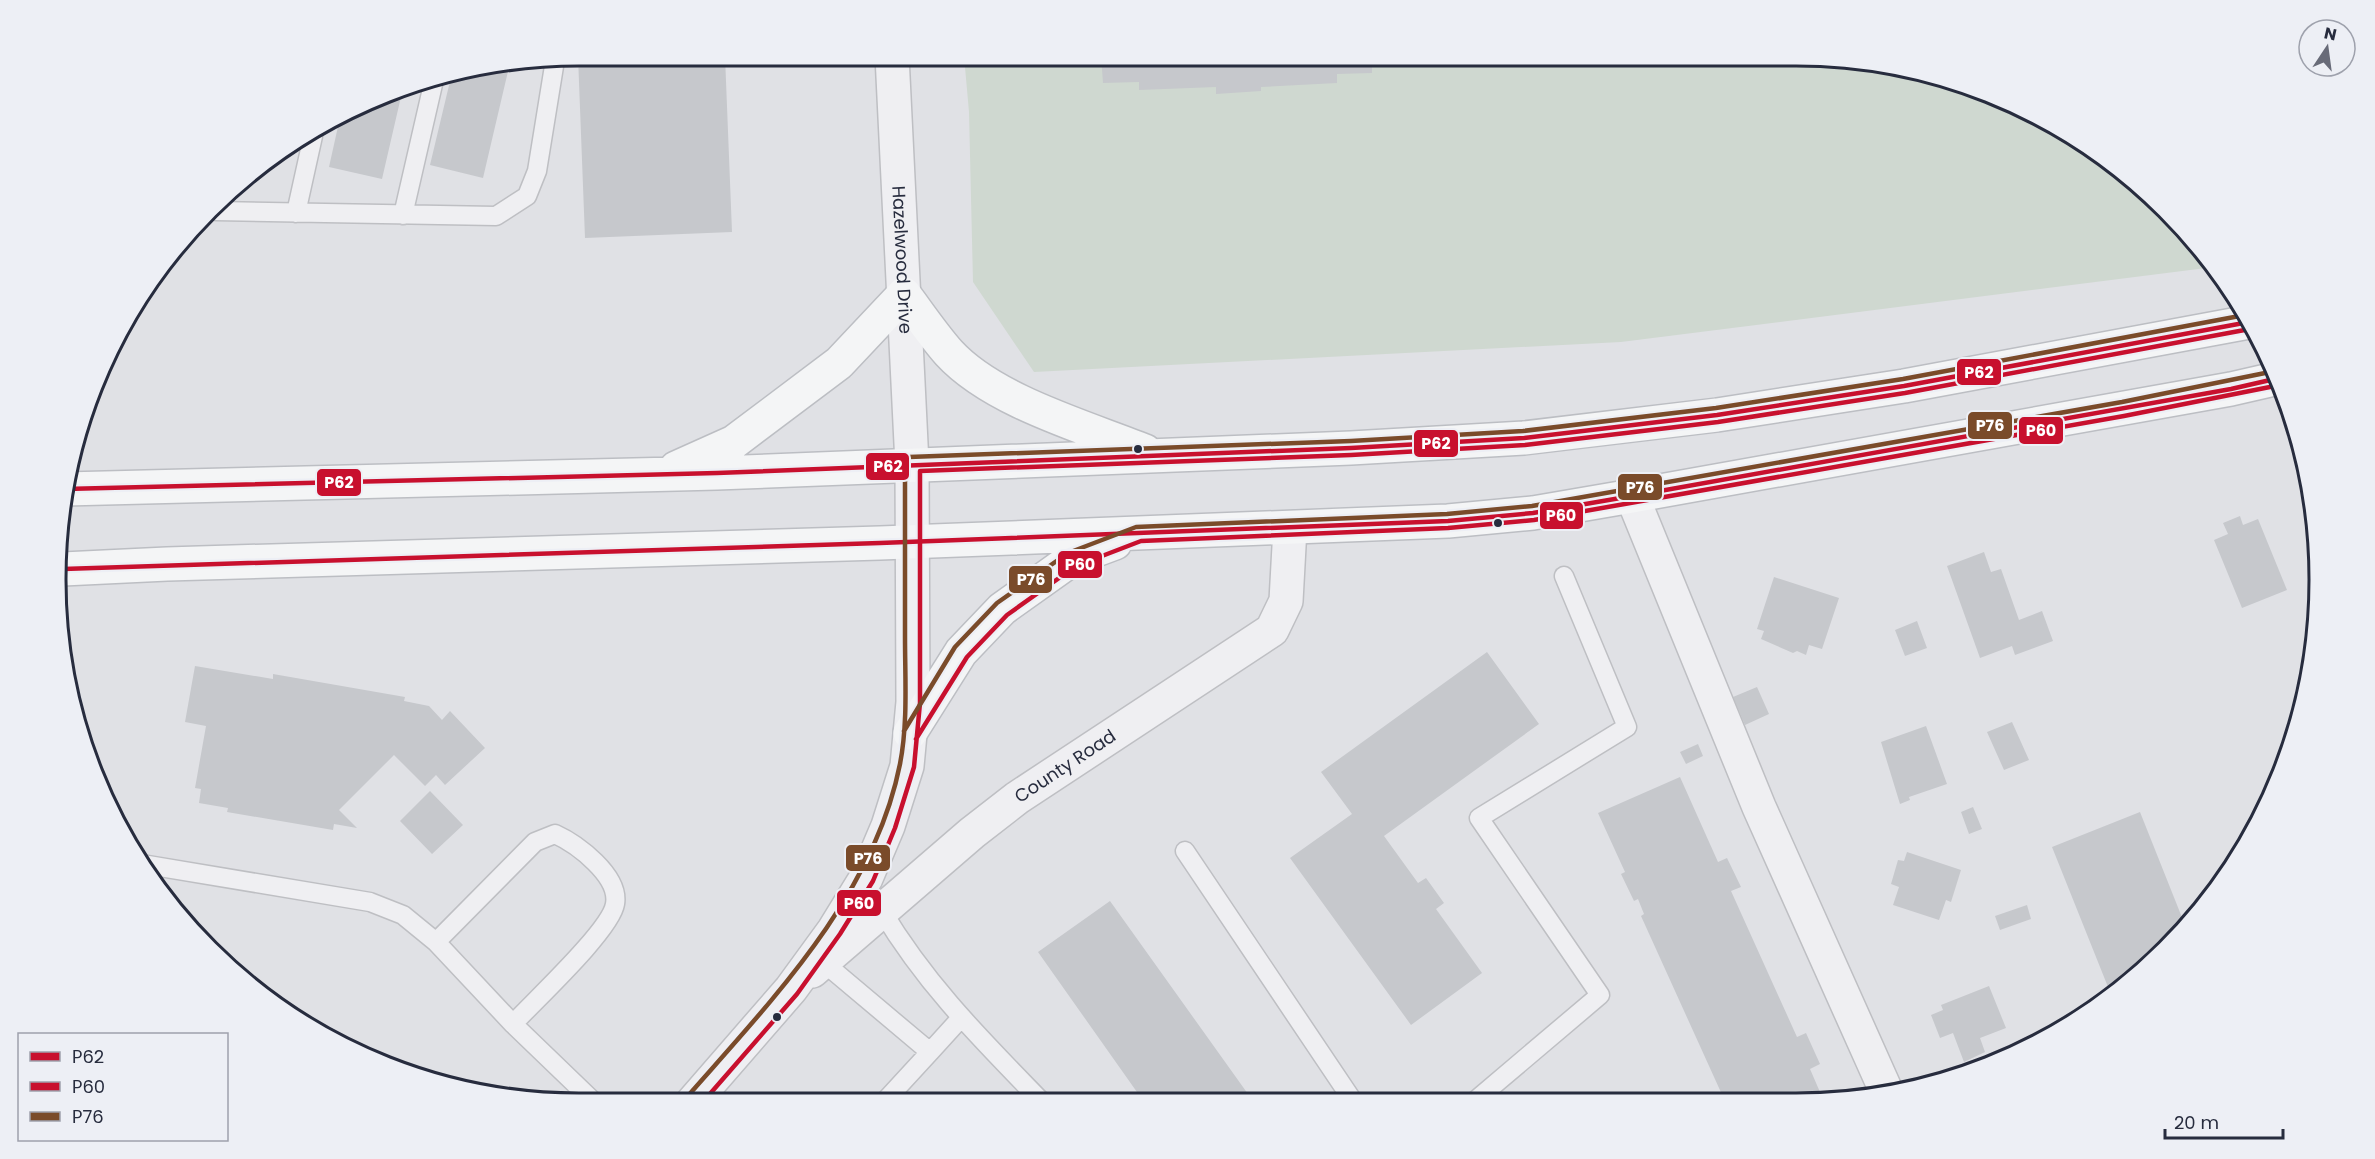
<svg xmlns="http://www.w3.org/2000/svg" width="2375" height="1159" font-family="Poppins,sans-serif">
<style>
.grass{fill:#cfd8d0}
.building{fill:#c6c8cc}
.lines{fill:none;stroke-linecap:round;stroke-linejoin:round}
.service-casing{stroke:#bebfc3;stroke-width:21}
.minor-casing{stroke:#bebfc3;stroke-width:36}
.tertiary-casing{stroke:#bebfc3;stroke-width:36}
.primary-casing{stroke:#bcbec3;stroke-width:36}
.service{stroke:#efeff2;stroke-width:18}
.minor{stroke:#efeff2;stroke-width:33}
.tertiary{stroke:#efeff2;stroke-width:33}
.primary{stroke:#f4f5f6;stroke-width:33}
.bus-1-casing{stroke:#edeff5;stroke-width:9}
.bus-2-casing{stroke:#edeff5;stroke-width:9}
.bus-3-casing{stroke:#edeff5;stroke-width:9}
.bus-1{stroke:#c8102e;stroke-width:4.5}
.bus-2{stroke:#c8102e;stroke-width:4.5}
.bus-3{stroke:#7a4b2a;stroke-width:4.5}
.bus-dot{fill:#272c3e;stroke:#edeff5;stroke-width:2}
.labels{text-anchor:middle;stroke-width:4.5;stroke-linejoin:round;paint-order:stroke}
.street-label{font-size:18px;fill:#272c3e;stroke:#edeff5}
.rim{fill:none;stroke:#272c3e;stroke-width:3}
.line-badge{stroke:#edeff5;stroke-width:2}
.badge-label{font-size:16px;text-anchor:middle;font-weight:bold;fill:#fff}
</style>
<rect width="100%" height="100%" fill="#e0e1e5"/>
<path class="grass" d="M964,56H1796L1898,66L1996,96L2087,144L2166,209L2214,267L1621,342L1034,372L973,282L969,112Z"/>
<path class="building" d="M578,56H725L732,232L585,238Z
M1101,56H1372V73L1337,74V83L1261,87V91L1216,94V87L1139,90V82L1103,83Z
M509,67L483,178L430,165L451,77Z
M403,88L382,179L329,167L339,122Z
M276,156L273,166L262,163Z
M2240,516L2243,525L2258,519L2287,590L2242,608L2214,540L2228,534L2223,523Z
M1984,552L1991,572L2001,569L2019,620L2042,611L2053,641L2015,655L2012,646L1980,658L1947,566Z
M1774,577L1839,598L1822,649L1809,645L1806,655L1797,651L1793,653L1761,639L1764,631L1757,629Z
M1917,621L1927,648L1905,656L1895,630Z
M1487,652L1539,724L1384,836L1418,883L1426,878L1444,903L1436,909L1482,973L1411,1025L1290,858L1352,814L1321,772Z
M195,666L273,679V674L405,697L404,701L429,706L442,720L450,711L485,748L445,785L436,775L425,786L394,755L339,810L357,828L334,824L333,830L227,812L228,808L199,803L201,789L195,788L206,726L185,722Z
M1757,687L1769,714L1745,725L1733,697Z
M2012,722L2029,760L2004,770L1987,732Z
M1926,726L1947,784L1909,797L1910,800L1900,804L1881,742Z
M1698,744L1703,756L1686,764L1680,752Z
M1680,777L1718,862L1727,858L1741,887L1731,891L1797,1037L1806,1033L1820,1064L1810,1069L1823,1099H1724L1641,916L1644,914L1638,899L1634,901L1621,874L1625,872L1598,813Z
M430,791L463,825L432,854L400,821Z
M1973,807L1982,829L1969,834L1961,812Z
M2140,812L2185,925L2112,997L2052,847Z
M1907,852L1961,870L1951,902L1946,900L1939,920L1893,905L1899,887L1891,884L1898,860L1904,861Z
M1110,901L1253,1101L1144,1102L1038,952Z
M2027,905L2031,919L2000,930L1995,916Z
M1989,986L2006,1028L1980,1038L1985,1052L1964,1062L1953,1033L1940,1038L1931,1015L1943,1010L1941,1005Z"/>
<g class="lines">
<g class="service-casing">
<path id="service" d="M216,211L496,216L527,196L537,171L555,60
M296,213L313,136
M403,215L434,80
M1185,851L1353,1101
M142,864L370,902L403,915L436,942L513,1024L595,1103
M882,911C927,986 981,1039 1042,1102
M436,942L535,842L555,834C577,844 620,876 615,904C611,930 534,1001 513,1024
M823,962L930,1052L884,1102
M930,1052L960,1019
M1476,1100L1600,995L1479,818L1627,727L1564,576"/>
</g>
<g class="minor-casing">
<g id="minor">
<path id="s1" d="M892,56L912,464"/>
<path d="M1632,496L1759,807L1887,1093"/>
<path id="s2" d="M812,971L972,833L1017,798L1272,630L1286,601L1290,528"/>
</g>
</g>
<g class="tertiary-casing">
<path id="tertiary" d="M692,1103L791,989L834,930L866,878L888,826L907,766L913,702L912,464"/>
</g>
<g class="primary-casing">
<path id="primary" d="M676,468L734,442L839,363L904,294C919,314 933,335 949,353C993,401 1085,427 1145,451
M65,489L717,473L1351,448L1524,438L1717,415L1904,386L2249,322
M63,569L167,564L880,543L1448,521L1533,513L1632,496L2231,389L2279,378
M910,733L961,652L1002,609L1072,559L1115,543"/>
</g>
<use href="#service" class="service"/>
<use href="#minor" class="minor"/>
<use href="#tertiary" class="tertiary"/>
<use href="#primary" class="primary"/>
<g class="bus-1-casing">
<path id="bus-1" d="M65,489L717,473L1351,448L1524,438L1717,415L1904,386L2249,322
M63,569L880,543L1448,521L1533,513L1632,496L2231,389L2279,378"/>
</g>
<g class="bus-2-casing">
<path id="bus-2" d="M916,739L967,657L1007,615L1076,566L1141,541L1448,528L1534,520L2124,416L2280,385
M702,1103L797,994L840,934L873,881L895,828L914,767L920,703V471L1351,455L1525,445L1718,422L1905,393L2250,329"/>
</g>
<g class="bus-3-casing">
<path id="bus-3" d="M904,731L955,647L997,603L1068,553L1136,527L1447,514L1532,506L2122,402L2275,371
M686,1098C771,1001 874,896 900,764C908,723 905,679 905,637C905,579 905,522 905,464L909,457L1351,441L1523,431L1716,408L1903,379L2245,315"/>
</g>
<use href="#bus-1" class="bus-1"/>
<use href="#bus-2" class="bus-2"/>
<use href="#bus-3" class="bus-3"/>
</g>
<g class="bus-dot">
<circle cx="1138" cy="449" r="5"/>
<circle cx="1498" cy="523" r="5"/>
<circle cx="777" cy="1017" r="5"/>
</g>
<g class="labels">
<g class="street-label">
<text dy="6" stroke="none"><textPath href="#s1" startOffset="204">Hazelwood Drive</textPath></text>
<text dy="6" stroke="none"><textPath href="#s2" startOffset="326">County Road</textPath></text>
</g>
</g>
<path d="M0 0H2375V1159H0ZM579 66H1796A513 513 0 0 1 2309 579V580A513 513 0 0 1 1796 1093H579A513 513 0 0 1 66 580V579A513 513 0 0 1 579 66Z" fill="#edeff5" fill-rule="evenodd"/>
<path class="rim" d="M579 66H1796A513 513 0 0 1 2309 579V580A513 513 0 0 1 1796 1093H579A513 513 0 0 1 66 580V579A513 513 0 0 1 579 66Z"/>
<g class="line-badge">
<rect x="1956" y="358" width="46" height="28" rx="6" fill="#c8102e"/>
<rect x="1967" y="411" width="46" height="29" rx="6" fill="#7a4b2a"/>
<rect x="2018" y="416" width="46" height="29" rx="6" fill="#c8102e"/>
<rect x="1413" y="429" width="46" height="29" rx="6" fill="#c8102e"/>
<rect x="865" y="452" width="45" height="29" rx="6" fill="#c8102e"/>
<rect x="316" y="468" width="46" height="29" rx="6" fill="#c8102e"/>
<rect x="1617" y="473" width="46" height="28" rx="6" fill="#7a4b2a"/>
<rect x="1539" y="501" width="45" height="29" rx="6" fill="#c8102e"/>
<rect x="1057" y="550" width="46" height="29" rx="6" fill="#c8102e"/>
<rect x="1008" y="565" width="45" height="29" rx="6" fill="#7a4b2a"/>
<rect x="845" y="844" width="46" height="28" rx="6" fill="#7a4b2a"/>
<rect x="836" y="889" width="46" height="28" rx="6" fill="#c8102e"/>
</g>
<g class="badge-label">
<text x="1979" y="378">P62</text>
<text x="1990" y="431">P76</text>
<text x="2041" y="436">P60</text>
<text x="1436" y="449">P62</text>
<text x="888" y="472">P62</text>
<text x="339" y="488">P62</text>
<text x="1640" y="493">P76</text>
<text x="1561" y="521">P60</text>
<text x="1080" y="570">P60</text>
<text x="1031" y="585">P76</text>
<text x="868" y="864">P76</text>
<text x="859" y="909">P60</text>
</g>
<rect x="18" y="1033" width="210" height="108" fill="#edeff5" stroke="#9ea1ac" stroke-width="1.5"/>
<rect x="30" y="1052" width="30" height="9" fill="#c8102e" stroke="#9ea1ac" stroke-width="1.5"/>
<text x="72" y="1063" font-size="18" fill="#272c3e">P62</text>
<rect x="30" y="1082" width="30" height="9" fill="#c8102e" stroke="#9ea1ac" stroke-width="1.5"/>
<text x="72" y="1093" font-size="18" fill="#272c3e">P60</text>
<rect x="30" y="1112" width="30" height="9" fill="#7a4b2a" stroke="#9ea1ac" stroke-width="1.5"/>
<text x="72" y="1123" font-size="18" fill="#272c3e">P76</text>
<g transform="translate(2327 48) rotate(13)"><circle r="28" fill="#edeff5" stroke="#9ea1ac" stroke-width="1.5"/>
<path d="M0-4.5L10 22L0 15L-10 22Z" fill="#686b78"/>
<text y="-9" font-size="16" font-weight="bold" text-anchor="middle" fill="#272c3e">N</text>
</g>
<path d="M2165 1129v9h118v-9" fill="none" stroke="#272c3e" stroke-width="3"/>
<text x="2174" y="1129" font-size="18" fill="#272c3e" stroke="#edeff5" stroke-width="4.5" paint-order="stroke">20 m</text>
</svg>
